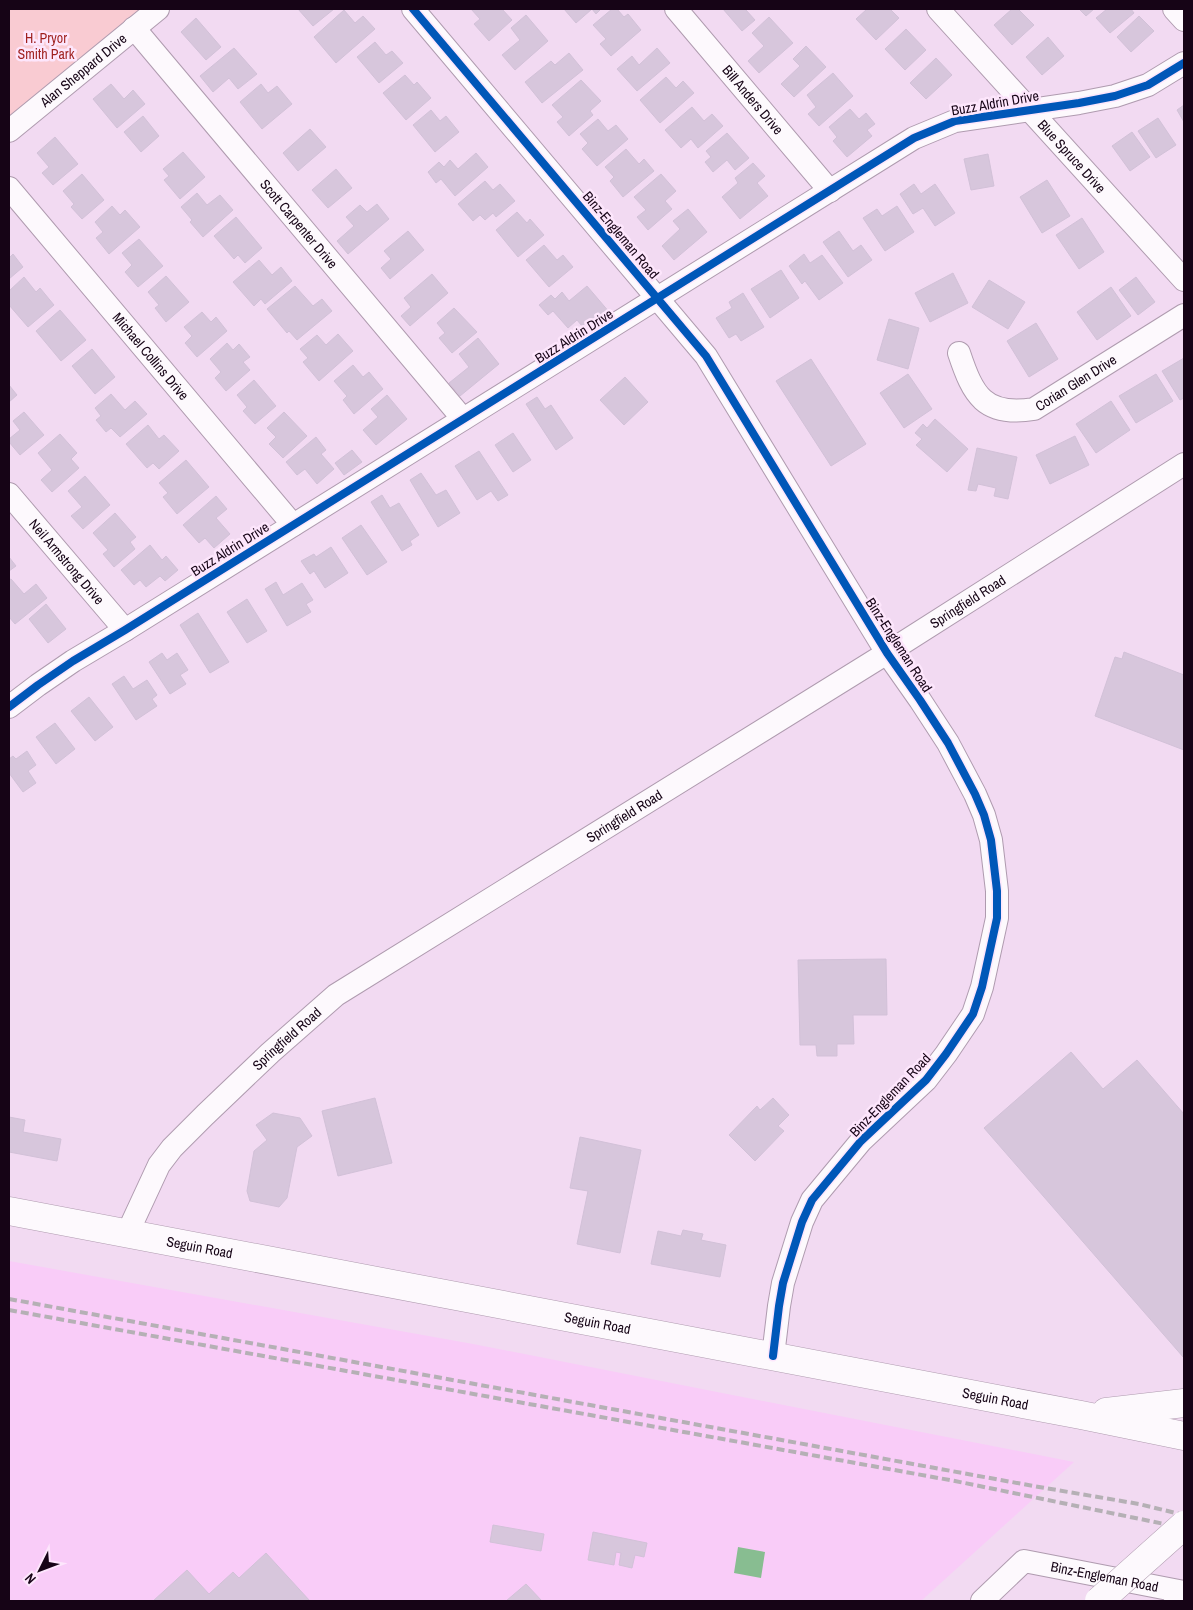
<svg xmlns="http://www.w3.org/2000/svg" width="1193" height="1610" font-family="'Archivo Narrow',sans-serif">
<style>
.built{fill:#f9ccf8}
.green{fill:#f9cbd2}
.water{fill:#88bd91}
.building{fill:#d7c6dc;stroke:#d2c1d8}
.lines{fill:none;stroke-linecap:round;stroke-linejoin:round}
.minor-casing{stroke:#af9baf;stroke-width:24}
.major-casing{stroke:#af9baf;stroke-width:29}
.highway-casing{stroke:#af9baf;stroke-width:29}
.minor{stroke:#fdf9fd;stroke-width:22}
.major{stroke:#fdf9fd;stroke-width:28}
.highway{stroke:#fdf9fd;stroke-width:28}
.rail{stroke:#b5b0b5;stroke-width:4;stroke-dasharray:8 4;stroke-linecap:butt}
.highway-bridge-casing{stroke:#af9baf;stroke-width:29;stroke-linecap:butt}
.highway-bridge{stroke:#fdf9fd;stroke-width:28}
.cycleway-casing{stroke:#fde6fc;stroke-width:11}
.cycleway{stroke:#0057b8;stroke-width:8}
.labels{text-anchor:middle;stroke-width:5;stroke-linejoin:round;paint-order:stroke}
.park-label{font-size:14px;fill:#9f1f1d;stroke:#fde6fc}
.street-label{font-size:14px;fill:#160416;stroke:#fde6fc}
</style>
<rect width="100%" height="100%" fill="#f2daf2"/>
<path class="built" d="M9,1261L473,1344L1074,1462L921,1601H9Z"/>
<path class="green" d="M9,9H151L9,125Z"/>
<path class="water" d="M738,1547L765,1552L761,1578L734,1573Z"/>
<path class="building" d="M298,9H334L313,26Z
M471,9H502L512,20L489,41L474,24L480,19Z
M564,9H601L596,14L592,9L576,23Z
M612,9H617L624,17L628,14L641,30L611,56L600,44L606,39L593,25Z
M723,9H747L746,10L755,20L742,31Z
M867,9H890L899,18L876,40L856,19Z
M1012,9H1018L1034,25L1012,45L994,25Z
M1079,9H1094L1086,16Z
M1107,9H1131L1134,13L1110,33L1096,18Z
M344,10L355,23L363,16L375,29L336,63L314,37Z
M526,15L548,41L515,70L502,55L520,40L511,28Z
M1139,16L1154,31L1131,52L1117,37Z
M769,17L793,43L759,73L748,61L764,46L752,33Z
M196,18L221,47L206,60L181,32Z
M906,29L926,50L905,70L885,49Z
M1048,37L1064,56L1042,75L1026,57Z
M375,42L386,55L392,51L403,63L379,83L357,57Z
M806,46L826,67L794,97L781,84L800,66L793,59Z
M234,48L257,74L238,89L229,78L213,92L200,76Z
M657,48L670,63L637,91L617,69L632,56L639,65Z
M569,53L583,70L542,103L525,82L551,61L555,65Z
M936,58L952,75L926,99L910,83Z
M833,73L853,96L819,126L808,114L816,107L807,95Z
M405,75L414,85L417,82L431,98L406,120L383,93Z
M666,77L676,88L683,81L694,93L660,123L640,100Z
M581,80L601,101L590,111L593,115L569,136L557,122L563,117L552,105Z
M111,84L124,99L133,90L145,104L117,128L93,99Z
M261,84L268,93L277,86L292,104L262,129L240,102Z
M1184,105V122L1177,110Z
M692,107L704,121L712,114L723,126L698,148L691,139L681,148L665,130Z
M850,109L859,119L866,113L875,124L867,130L872,136L847,157L833,141L837,137L829,127Z
M431,110L440,121L446,116L459,132L435,152L413,125Z
M143,116L159,136L141,152L124,132Z
M1158,118L1176,145L1156,158L1138,131Z
M598,119L608,131L616,125L628,139L597,166L582,149L588,143L580,134Z
M310,129L326,147L298,171L283,153Z
M1132,132L1150,157L1130,171L1112,146Z
M727,133L749,158L735,170L727,160L713,172L705,162L711,157L706,151Z
M55,137L78,164L53,185L42,173L49,167L37,153Z
M626,149L639,164L644,159L654,171L623,197L610,181L614,177L605,167Z
M183,152L205,177L180,199L164,180L169,176L163,169Z
M476,153L488,167L455,196L441,179L436,183L428,172L439,162L444,167L450,160L458,169Z
M988,154L994,186L971,190L964,159Z
M753,163L765,176L757,183L768,196L740,219L722,197L738,183L735,178Z
M336,169L352,188L328,208L312,190Z
M82,174L104,200L82,219L71,207L74,204L63,191Z
M661,174L676,191L665,201L672,209L648,230L637,217L646,210L634,197Z
M1047,180L1070,216L1042,233L1020,197Z
M485,181L493,190L500,184L515,201L496,217L493,213L485,220L480,215L473,221L458,204Z
M914,184L921,194L935,184L955,213L935,226L923,208L913,214L900,194Z
M197,193L207,205L220,195L233,210L203,237L190,222L192,220L181,207Z
M377,204L389,219L348,254L337,241L354,226L346,217L360,205L367,212Z
M112,206L120,215L125,210L140,227L109,254L96,238L103,232L95,222Z
M897,206L914,232L885,251L863,218L877,209L882,216Z
M688,209L707,232L674,260L662,246L680,229L673,221Z
M517,212L527,223L530,219L544,235L518,257L496,230Z
M236,217L262,248L245,263L238,255L234,259L214,236Z
M1082,218L1104,252L1079,269L1056,235Z
M408,231L424,250L390,279L381,268L391,259L384,251Z
M839,231L853,251L861,245L872,260L848,277L823,242Z
M139,239L163,266L138,287L125,272L132,265L122,253Z
M544,245L557,260L563,255L573,267L549,287L526,260Z
M13,254L23,267L9,279V258Z
M804,254L810,263L822,255L843,283L819,300L805,281L802,284L789,266Z
M259,260L272,275L281,267L292,281L265,304L261,299L254,306L233,282Z
M781,270L799,298L770,318L751,289Z
M953,273L968,303L930,322L915,293Z
M432,274L448,293L410,326L401,316L411,307L404,298Z
M166,276L189,302L166,322L155,308L159,305L148,292Z
M24,277L36,292L40,288L54,305L28,327L9,305V291Z
M1136,277L1155,302L1138,315L1119,290Z
M989,280L1025,302L1008,329L972,307Z
M295,286L313,306L322,299L332,311L297,340L289,331L287,333L267,309Z
M587,286L610,313L595,325L590,319L582,326L577,320L568,328L553,311L548,315L539,305L551,295L555,299L562,292L569,301Z
M1111,287L1131,316L1097,340L1077,312Z
M743,293L764,327L741,341L736,334L729,338L716,318L732,308L729,302Z
M454,308L477,332L452,353L439,338L445,333L437,323Z
M60,310L86,340L61,361L36,331Z
M202,312L211,322L216,317L227,331L197,357L185,343L192,336L184,327Z
M889,319L919,328L908,369L877,360Z
M1036,323L1058,359L1029,377L1007,341Z
M338,334L353,351L319,381L303,362L308,358L300,349L317,335L326,345Z
M478,338L499,364L460,396L449,383L469,367L459,354Z
M227,343L233,350L239,344L250,357L243,362L250,370L226,391L215,378L221,372L210,359Z
M92,349L115,377L95,394L72,366Z
M1184,358V398L1180,400L1162,371Z
M811,359L866,444L831,466L776,381Z
M353,365L363,377L369,372L383,389L354,414L343,400L347,396L334,381Z
M908,374L932,409L904,428L880,393Z
M1156,374L1173,401L1136,423L1119,396Z
M625,377L648,402L624,425L600,400Z
M254,380L276,406L255,424L243,411L247,407L237,395Z
M9,385L17,395L9,402Z
M111,394L125,410L135,401L147,414L120,437L111,428L106,432L96,420L101,416L95,408Z
M387,395L407,419L376,445L363,430L378,417L371,409Z
M537,397L545,409L551,405L573,438L556,450L526,404Z
M1111,401L1130,430L1096,453L1076,424Z
M24,412L44,435L20,455L9,442V439L20,430L13,421Z
M284,412L307,436L283,458L269,444L276,437L267,428Z
M935,419L968,449L947,472L916,445L922,439L915,433L923,424L927,428Z
M148,425L159,439L164,435L179,451L159,469L153,463L147,468L126,444Z
M513,433L531,460L513,472L495,445Z
M60,434L77,453L71,459L79,468L52,492L41,480L52,470L38,453Z
M1075,436L1089,465L1050,484L1036,455Z
M316,437L326,450L321,454L334,469L317,484L305,469L297,475L286,462Z
M977,448L1017,457L1008,499L994,496L996,488L978,484L976,491L968,490Z
M352,450L362,462L344,475L335,463Z
M479,451L508,495L498,501L491,491L477,500L455,466Z
M186,460L209,487L177,514L163,497L168,493L159,483Z
M421,473L436,495L446,490L460,513L438,527L410,480Z
M85,476L110,505L83,529L71,516L82,507L68,491Z
M382,495L390,508L399,503L419,535L410,541L412,545L402,551L371,502Z
M216,496L227,509L216,518L230,534L214,548L205,538L199,543L183,525Z
M115,513L136,537L130,542L135,549L114,567L103,554L108,550L93,533Z
M361,525L387,562L367,575L342,538Z
M150,545L162,560L166,556L178,570L165,581L160,576L146,587L140,580L134,585L121,570Z
M331,547L348,573L325,588L314,571L310,574L301,561L314,554L316,557Z
M9,557L16,566L9,571Z
M11,579L24,594L36,584L47,598L15,624L9,617V580Z
M276,582L283,595L302,583L313,600L306,604L311,612L287,626L265,589Z
M247,599L267,631L247,643L227,612Z
M46,604L66,629L48,643L29,619Z
M198,613L229,662L210,673L180,625Z
M1124,652L1184,675V750L1095,716L1115,657L1122,659Z
M162,653L167,660L177,653L188,670L180,675L186,684L170,694L149,662Z
M124,676L133,689L147,680L157,695L152,699L157,706L136,720L112,684Z
M89,697L113,727L95,741L71,711Z
M55,723L75,749L56,764L36,737Z
M27,751L36,765L28,771L36,783L23,792L9,773V759L13,756L16,759Z
M886,959L887,1015H853L854,1044H837V1056H817L816,1045H800L798,960Z
M1071,1052L1103,1089L1137,1060L1184,1114V1358L984,1128Z
M375,1098L392,1163L338,1176L322,1111Z
M773,1098L789,1115L778,1126L784,1131L755,1161L729,1135L757,1106L760,1110Z
M273,1113L300,1118L312,1136L297,1147L287,1198L279,1207L250,1201L247,1191L254,1151L267,1140L256,1125Z
M9,1117L25,1120L23,1132L61,1139L57,1161L9,1152Z
M580,1137L641,1150L620,1253L577,1244L588,1191L570,1188Z
M683,1230L703,1234L701,1240L726,1245L720,1277L651,1264L658,1231L681,1236Z
M493,1525L544,1534L541,1551L490,1542Z
M593,1532L647,1543L644,1557L635,1555L632,1568L619,1565L621,1553L616,1552L614,1565L588,1560Z
M266,1553L310,1601H153L187,1570L209,1594L233,1572L239,1578Z
M526,1584L542,1601H506Z"/>
<g class="lines">
<g class="minor-casing">
<g id="minor">
<path d="M413,9L706,356L887,653L920,700L948,743L975,794L984,815L991,840L997,891V918L982,987L973,1014L946,1054L926,1080L861,1141L812,1200L802,1222L783,1283L779,1306L773,1356"/>
<path id="s1" d="M676,9L830,191"/>
<path id="s2" d="M938,9L1184,280"/>
<path d="M1174,9L1184,20"/>
<path id="s3" d="M134,28L463,419"/>
<path id="s4" d="M9,131L158,9"/>
<path id="s5" d="M9,188L293,525"/>
<path id="s6" d="M959,353C973,395 984,417 1034,409L1184,315"/>
<path id="s7" d="M9,494L125,630"/>
<path d="M9,707L38,685L73,661L125,630L914,138L955,121L1079,103L1115,96L1148,85L1184,63"/>
<path id="s8" d="M127,1234L159,1165L172,1148L205,1115L270,1053L336,995L887,653L1184,464"/>
<path id="s9" d="M982,1601L1024,1561L1184,1592"/>
</g>
</g>
<g class="major-casing">
<g id="major">
<path id="s10" d="M9,1211L1081,1415L1184,1436"/>
<path d="M1106,1412L1184,1403"/>
</g>
</g>
<g class="highway-casing">
<path id="highway" d="M1178,1601L1184,1596"/>
</g>
<use href="#minor" class="minor"/>
<use href="#major" class="major"/>
<use href="#highway" class="highway"/>
<path class="rail" d="M9,1299L1039,1487L1139,1504L1184,1515
M9,1310L955,1481L1184,1528"/>
<g class="highway-bridge-casing">
<path id="highway-bridge" d="M1099,1601L1184,1525"/>
</g>
<use href="#highway-bridge" class="highway-bridge"/>
<g class="cycleway-casing">
<path id="cycleway" d="M413,9L706,356L887,653L920,700L948,743L975,794L984,815L991,840L997,891V918L982,987L973,1014L946,1054L926,1080L861,1141L812,1200L802,1222L783,1283L779,1306L773,1356
M9,707L38,685L73,661L125,630L914,138L955,121L1079,103L1115,96L1148,85L1184,63"/>
</g>
<use href="#cycleway" class="cycleway"/>
</g>
<g class="labels">
<g class="park-label">
<text x="46" y="43">H. Pryor<tspan x="46" dy="16">Smith Park</tspan></text>
</g>
<g class="street-label">
<text dy="5" stroke="none"><textPath href="#s4" startOffset="96">Alan Sheppard Drive</textPath></text>
<text dy="5" stroke="none"><textPath href="#s1" startOffset="119">Bill Anders Drive</textPath></text>
<text transform="translate(995 103) rotate(-10)" y="5">Buzz Aldrin Drive</text>
<text dy="5" stroke="none"><textPath href="#s2" startOffset="199">Blue Spruce Drive</textPath></text>
<text dy="5" stroke="none"><textPath href="#s3" startOffset="256">Scott Carpenter Drive</textPath></text>
<text transform="translate(621 235) rotate(50)" y="5">Binz-Engleman Road</text>
<text transform="translate(574 336) rotate(-32)" y="5">Buzz Aldrin Drive</text>
<text dy="5" stroke="none"><textPath href="#s5" startOffset="220">Michael Collins Drive</textPath></text>
<text dy="5" stroke="none"><textPath href="#s6" startOffset="156">Corian Glen Drive</textPath></text>
<text transform="translate(230 549) rotate(-32)" y="5">Buzz Aldrin Drive</text>
<text dy="5" stroke="none"><textPath href="#s7" startOffset="89">Neil Armstrong Drive</textPath></text>
<text dy="5" stroke="none"><textPath href="#s8" startOffset="1066">Springfield Road</textPath></text>
<text transform="translate(899 645) rotate(57)" y="5">Binz-Engleman Road</text>
<text dy="5" stroke="none"><textPath href="#s8" startOffset="661">Springfield Road</textPath></text>
<text dy="5" stroke="none"><textPath href="#s8" startOffset="256">Springfield Road</textPath></text>
<text transform="translate(890 1095) rotate(-46)" y="5">Binz-Engleman Road</text>
<text dy="5" stroke="none"><textPath href="#s10" startOffset="194">Seguin Road</textPath></text>
<text dy="5" stroke="none"><textPath href="#s10" startOffset="599">Seguin Road</textPath></text>
<text dy="5" stroke="none"><textPath href="#s10" startOffset="1004">Seguin Road</textPath></text>
<text dy="5" stroke="none"><textPath href="#s9" startOffset="140">Binz-Engleman Road</textPath></text>
</g>
</g>
<rect width="1193" height="1610" fill="none" stroke="#160416" stroke-width="20"/>
<g transform="translate(40 1570) rotate(228)" stroke="#fde6fc" stroke-width="4" paint-order="stroke">
<path d="M0-4L9 19L0 12L-9 19Z" fill="#160416"/>
<text y="-8" font-size="14" font-weight="bold" text-anchor="middle" fill="#160416">N</text>
</g>
</svg>
